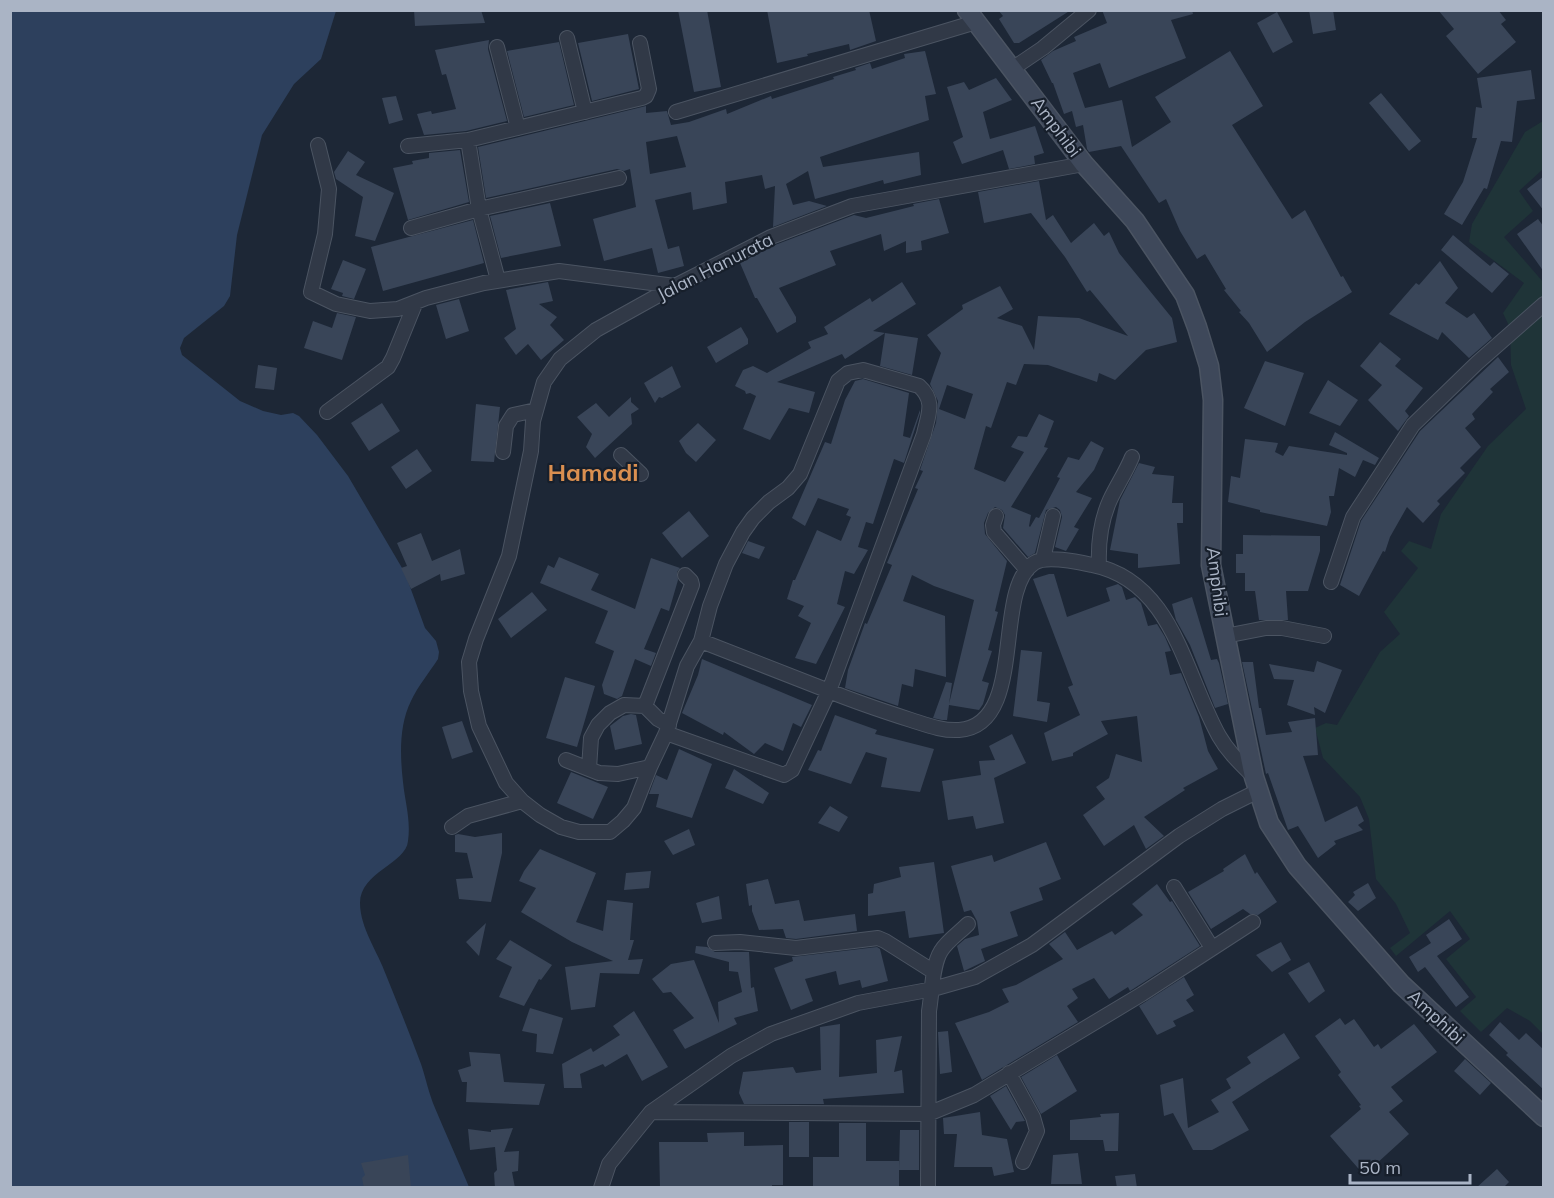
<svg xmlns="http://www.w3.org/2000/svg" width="1554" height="1198" font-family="Mulish,sans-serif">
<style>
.green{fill:#1f3438}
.water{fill:#2d405d}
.building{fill:#394558;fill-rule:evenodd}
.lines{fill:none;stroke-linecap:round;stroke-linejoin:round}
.street-casing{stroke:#4b5462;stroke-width:16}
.secondary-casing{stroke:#4b5462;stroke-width:21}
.street{stroke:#313947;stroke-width:14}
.secondary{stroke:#3e485a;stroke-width:18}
.labels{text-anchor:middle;stroke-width:4.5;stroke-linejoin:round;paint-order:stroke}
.street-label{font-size:18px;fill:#aab4c5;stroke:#171f2b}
.district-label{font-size:24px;font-weight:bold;fill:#da8f50;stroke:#171f2b}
</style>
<rect width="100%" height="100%" fill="#1d2736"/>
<path class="green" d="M1542,91H1543V169L1519,191L1533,211L1504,237L1544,283L1543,1034L1530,1021L1507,1008L1481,1032L1460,1011L1476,997L1446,959L1470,939L1450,911L1396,956L1390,948L1410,933L1396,904L1376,879L1369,819L1360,797L1323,758L1315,728L1326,723L1337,725L1380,652L1400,634L1384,612L1418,568L1401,551L1409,541L1431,549L1441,514L1488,446L1526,409L1511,365L1510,328L1503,313L1524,283L1469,242L1472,224L1525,132L1543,121Z"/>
<path class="water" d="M10,11H336L321,59L294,84L262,135L237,235L230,296L224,306L184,338L180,348L182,355L240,401L263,411L281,415L293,413L299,416L317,435L348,476L405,573L425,628L436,641L439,652L438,659C429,673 418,686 411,701C399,725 400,756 403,782C405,802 411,820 408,841C406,864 360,872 360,903C360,928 378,952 386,975C398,1005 410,1034 421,1064C426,1079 429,1094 435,1108C446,1134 458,1161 469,1187H11Z"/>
<path class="building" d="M414,10H481L485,23L415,26Z
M678,10H707L721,87L694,92Z
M767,10H869L876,41L850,50L849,44L807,54L808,56L777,63Z
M998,10H1071L1019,43H1014L999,19L1003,16Z
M1102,10H1192L1193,14L1171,20L1186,58L1109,88L1100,63L1073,73L1085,108L1122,100L1132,147L1171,122L1155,97L1230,51L1263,106L1232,125L1292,219L1305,210L1341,277L1343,276L1352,292L1305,322L1267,352L1249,323L1239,312L1241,311L1224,290L1226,289L1205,254L1197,259L1180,231L1166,199L1159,203L1121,146L1089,152L1087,149L1083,125L1076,127L1072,111L1064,114L1053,83H1052L1041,60L1053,51L1076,41L1074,37L1107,23Z
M1309,10H1333L1336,30L1313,34Z
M1438,10H1498L1506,20L1501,24L1516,42L1478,74L1446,36L1454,29Z
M1277,12L1293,42L1273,53L1257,23Z
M628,34L639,89L592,101L578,43Z
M489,40L488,49L507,121L466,131L424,135L417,114L431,111L432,114L456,109L446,74L442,75L435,50Z
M559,42L574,105L524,117L507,51Z
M925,51L936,94L925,96L929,120L820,157L823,167L919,152L921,175L884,184L883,180L815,199L808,171L786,184L793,205L809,201L827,206L773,227L775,186L765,189L762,175L725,182L727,203L693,210L691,192L655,200L668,249L679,246L684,266L658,273L652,248L604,261L593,219L636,207L630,169L624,171L617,169L486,198L478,147L646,106V113L667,111L671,125L689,122L726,109L727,114L771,96L772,99L834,79L833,77L856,70L855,68L870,63L872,69L905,58L904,54ZM677,136L686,167L650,174L646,142Z
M1531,70L1535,99L1517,101L1512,142L1501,141L1487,189L1484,188L1462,225L1444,214L1463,182L1477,138H1472L1476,107L1482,108L1477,78Z
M996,78L1012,100L983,112L990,139L1035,126L1044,153L1034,156L1035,164L1009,169L1003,150L962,164L953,142L963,137L947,87L964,82L969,90Z
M1381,93L1421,141L1409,151L1369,103Z
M396,96L403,120L389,124L382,98Z
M460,150L469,202L408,220L393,168L413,164L412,161L429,158V153Z
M348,151L365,162L356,175L394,193L375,241L355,236L363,197L336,179L334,172Z
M1544,176V211L1527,189Z
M1039,181L1046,220L1053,215L1071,243L1094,223L1104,236L1109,232L1119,253L1172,318L1177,342L1146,350L1115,380L1099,373L1097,382L1048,365L1024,364L1016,385L1007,382L991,428L986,426L974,469L1005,482L1024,452L1011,447L1018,436L1027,437L1039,414L1054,421L1044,447L1048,448L1011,507L1031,515L1029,526L1030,527L1036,517L1039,518L1060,478L1057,477L1068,457L1079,460L1091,441L1104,448L1094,470L1076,492L1092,498L1074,527L1079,529L1066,551L1055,547L1062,517L1060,510L1056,507L1046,510L1035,553L1028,557L1003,528L1005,515L1002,510L995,507L988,513L984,523L985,534L1007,561L995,611L998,612L988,650L992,651L982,681L989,683L983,704L979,710L949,705L947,720H942L933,718L946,682L952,683L949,704L974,600L934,586L912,575L903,601L945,616L946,677L915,669L913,687L902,684L898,706L845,688L848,670L865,623L867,624L892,565L887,563L918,489L915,488L923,471L920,470L936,423L938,401L930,384L941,353L927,335L963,309L962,305L1000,286L1013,309L997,318L1022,326L1034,350L1038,316L1079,318L1128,336L1090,290L1087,292L1065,257L1031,213L984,223L978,192ZM947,385L973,394L965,419L939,409Z
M939,199L949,233L921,241L922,250L906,253V241L884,251L881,234L830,251L836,265L779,288L796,317V322L777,333L757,298H755L740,263L775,245L854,215L866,218L914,206L913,204Z
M550,203L561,246L501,258L490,216Z
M1538,219L1544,227V272L1517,234Z
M473,220L484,263L383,291L371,247Z
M1453,235L1490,266L1494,262L1509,274L1492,293L1441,250Z
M343,260L366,269L354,299L342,296L343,293L331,289Z
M1440,261L1458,288L1445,303L1467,318L1474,313L1492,338L1469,358L1442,332L1438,340L1389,314L1416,283L1419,285Z
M548,282L553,301L539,304L557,317L550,325L564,340L541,360L528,344L516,355L504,338L516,329L506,290Z
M902,282L916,304L873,331L885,333L845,359L842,354L777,382L815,392L809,413L789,408L770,440L743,429L756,396L750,393L746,394L745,391L735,386L743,370L753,366L767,373L811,348L808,342L828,334L824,327L870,298L872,302Z
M459,299L469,331L446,339L436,305Z
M337,313L356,317L342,360L304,348L313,321L332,328Z
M741,327L748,339V344L716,363L707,347Z
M885,333L918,338L912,375L880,366Z
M1380,342L1401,359L1395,366L1423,388L1405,411L1409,416L1398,431L1368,400L1382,385L1360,366Z
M1498,357L1509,372L1490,389L1493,392L1472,414L1475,419L1465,428L1481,447L1460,468L1465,473L1437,501L1440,504L1423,523L1407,507L1390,537L1385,552L1383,551L1359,596L1340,585L1361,521L1420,431Z
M1265,361L1304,373L1285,426L1244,408Z
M258,365L277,368L274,390L255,388Z
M672,366L681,387L662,398L659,397L655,403L644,383Z
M863,379L909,393L903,436L910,438L920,410V413L904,463L894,459L873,524L866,522L858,547L868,550L854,574L845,571L837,604L845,607L816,664L795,658L811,623L798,616L804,606L787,599L793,580H795L817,530L841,541L851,517L846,515L849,509L818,498L805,526L792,518L825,442L831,444L845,400L855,381Z
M1328,380L1358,400L1340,426L1309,413Z
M631,397V402L639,409L631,414L632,424L595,458L586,447L592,434L577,417L596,403L609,417Z
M382,403L400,431L369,451L351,423Z
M476,404L500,407L494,462L471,461Z
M698,423L716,440L696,462L686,453L679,441Z
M1335,432L1379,458L1375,465L1363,460L1355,477L1339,468L1334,496H1329L1331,512L1327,526L1260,512V510L1228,502L1231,476L1240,478L1245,439L1278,443L1275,452L1283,456L1289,446L1347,455V453L1329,445Z
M417,449L432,471L406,489L391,467Z
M1139,463L1155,467L1152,474L1174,476L1172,503H1183V523H1177L1180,564L1138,568V554L1110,550L1120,500Z
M689,511L709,536L682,558L662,533Z
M421,533L432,561L460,549L465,574L441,581L440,574L411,589L401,568L407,566L397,543Z
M1243,535L1320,536V551L1308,591H1286L1288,620H1259L1255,591H1245V573H1236V554H1243Z
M748,541L765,547L759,559L742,553Z
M559,557L599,574L591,590L635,609L651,558L680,568L677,572L678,580L669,611L661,608L644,649L656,653L651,666L635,659L622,696L617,699L604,694L602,685L614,651L595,643L608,611L540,583L548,565L554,568Z
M1049,574H1054L1067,617L1110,601L1106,588L1118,584L1122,587L1126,600L1135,597L1141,603L1148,626L1157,624L1165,637L1171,651L1165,652L1170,675L1181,673L1199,717L1208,751L1218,769L1183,788L1185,790L1144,817L1164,836L1146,849L1134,825L1104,846L1083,815L1105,799L1096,787L1109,778L1116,754L1142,762L1137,716L1101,721L1108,734L1073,753V756L1052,761L1044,733L1080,715L1068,687L1073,685L1033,579Z
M532,592L547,610L511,638L498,619Z
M1192,597L1211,660L1217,659L1219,663L1228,704L1215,708L1190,645L1176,620L1172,604Z
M1021,650L1042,652L1037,701L1050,703L1047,722L1013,716Z
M702,659L812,705L801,727L793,723L783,751L765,743L754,754L724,732L723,735L682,713L698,675Z
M1317,661L1342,670L1325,713L1314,707L1315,715L1287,705L1294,680L1274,679L1269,664L1314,672Z
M1242,662H1253L1259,708H1261L1266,735L1292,732L1288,722L1315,718L1318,755L1303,756L1325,822L1357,806L1364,821L1358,825L1363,830L1334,841L1336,844L1318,858L1298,826L1288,830L1268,773L1266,774Z
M565,677L595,686L577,747L546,738Z
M631,714L636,715L642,744L615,750L610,726L623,716Z
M835,715L877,730L875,734L934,749L920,792L881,787L887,758L866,752L851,784L808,770L818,750L821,751Z
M462,721L473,752L452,759L442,727Z
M1012,734L1026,763L994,778L1004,823L976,829L973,816L948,820L942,781L981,775L979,761L995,760L989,746Z
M679,749L712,764L692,818L656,807L659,794H649L656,775L667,780Z
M734,769L769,793L763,804L725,788Z
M571,772L608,787L593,819L557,803Z
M830,806L848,817L839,832L818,823Z
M689,829L695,845L673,855L664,841Z
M502,833V853L491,902L459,899L456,879L473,878L467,853L455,852V835L458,834L475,837Z
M1046,842L1061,879L1039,888L1043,900L1010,912L1018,936L981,949L985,961L964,971L957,946L965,939L979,935L977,921L971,910L964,912L951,866L992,855L994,862Z
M540,849L596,873L576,922L603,931L607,900L633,903L630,940H634L628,960L643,959L639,974L600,973L595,1007L571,1010L565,967L613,961L572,942L521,912L536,888L519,881L524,871Z
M1245,854L1255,874L1257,872L1277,902L1258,915L1250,914L1243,909L1211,929L1188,892L1224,871L1223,869Z
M934,862L944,933L909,938L905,911L868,916V894L873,893L874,884L901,877L899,867Z
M651,871L649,888L624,890L626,873Z
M768,879L775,904L799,900L804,921L855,914L857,931L796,939L786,938L783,929L759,930L752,911V905L749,906L746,884Z
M1368,883L1376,898L1358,911L1348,902L1355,895L1353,892Z
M1157,884L1170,902L1172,901L1200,946L1130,991L1128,987L1109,999L1094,978L1072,989L1078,998L1067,1006L1078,1022L982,1080L955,1023L989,1012L1009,1002L1002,989L1016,985L1063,959L1049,944L1065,932L1077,950L1112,931L1115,935L1143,915L1132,904Z
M719,896L722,919L702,923L696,903Z
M1449,919L1462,939L1437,956L1469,997L1456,1007L1425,967L1418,972L1409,957L1431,943L1426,935Z
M486,923L479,956L466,942Z
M510,940L552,965L541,980L539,979L524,1006L499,997L512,967L496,959Z
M1281,942L1291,960L1272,972L1256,955Z
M696,946L707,947L715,952H749L751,988L754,987L758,1011L734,1018L737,1024L685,1049L673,1030L694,1018L671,992L663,993L652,979L671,964L694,960L719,1023L718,1002L742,992L738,972L729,971V962L695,953Z
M877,947L880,949L888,981L862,988L860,980L839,985L836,971L805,979L813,1001L791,1010L774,968L793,961L792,957Z
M1309,962L1325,991L1309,1003L1288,973Z
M1184,977L1194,995L1186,1000L1194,1011L1173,1021L1176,1026L1157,1035L1139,1006Z
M530,1008L563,1018L553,1054L536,1052L537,1034L522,1031Z
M634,1011L668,1067L642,1081L627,1054L605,1067L603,1064L580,1074L582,1088H564L562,1064L591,1048L593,1052L620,1035L613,1026Z
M1340,1018L1345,1025L1354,1019L1374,1047L1378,1044L1381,1049L1414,1024L1437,1052L1391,1087L1403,1101L1389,1112L1409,1134L1364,1175L1330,1136L1361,1109L1359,1106L1361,1105L1338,1075L1341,1072L1315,1036Z
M1500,1022L1519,1040L1526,1033L1544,1050V1090L1506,1055L1508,1053L1489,1035Z
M840,1024L839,1077L877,1073L876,1040L902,1036L894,1072L902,1070L904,1093L823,1099L824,1104H744L739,1093L743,1072L793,1067L796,1073L821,1070L820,1027Z
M948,1031L952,1072L940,1074L938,1032Z
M1284,1033L1300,1058L1232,1102L1249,1130L1212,1150H1193L1173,1113L1164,1116L1160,1085L1183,1078L1188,1128L1219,1112L1211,1100L1231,1088L1226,1079L1251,1063L1247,1057Z
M469,1052L500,1054L504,1082L545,1084L539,1105L466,1102L467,1082H462L458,1070L471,1066Z
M1057,1055L1077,1091L1041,1114L1021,1077Z
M1465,1059L1491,1083L1480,1095L1454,1071Z
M1006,1086L1025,1121L1016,1122L1011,1130L990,1096Z
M980,1112L982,1135L1007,1139L1014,1172L994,1176L992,1167H954L957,1134H944L943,1118Z
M1119,1113L1118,1151H1105L1103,1140H1070V1120L1101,1117L1100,1114Z
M789,1122H809V1157H789Z
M839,1123H866V1161H899V1188H813V1157H839Z
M513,1128L504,1152L519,1151L518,1171L512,1172L515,1188H495L494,1173L497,1170L495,1147L470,1150L468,1129L491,1132V1130Z
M900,1130H919V1170H899Z
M744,1132V1146L783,1145V1185H772V1188H660L659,1142H708L707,1133Z
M1078,1153L1082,1184H1051L1053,1155Z
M408,1155L411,1188H364L362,1178L365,1175L361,1163Z
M1497,1169L1509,1182L1503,1188H1476Z
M1135,1174L1137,1188H1117L1115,1176Z"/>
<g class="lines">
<g class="street-casing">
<path id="street" d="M567,38L585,112
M497,47L518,128
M1012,69L1043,48L1089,10
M676,112L976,22
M318,145L329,189L325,234L311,292L336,304L370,311L398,309L426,298L484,283L559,271L675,286
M408,146L468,140
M1084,164L852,206L771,237L675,286L596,330L560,359L544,382L533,421L531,451L509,556L476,639L469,662L471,691L479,726L506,783L522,801L540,815L561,827L579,832H610L623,821L634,808L650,767L666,733L687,666L701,641L710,606L726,564L743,532L753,518L769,502L788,488L800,474L838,381L848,373L863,370L919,386C936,401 928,415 924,434L829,691C856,702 883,711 911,720C927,725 942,731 959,730C1028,725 992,590 1034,563C1046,555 1078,562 1092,565C1173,581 1184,673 1219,736C1228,752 1241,764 1254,777
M411,228L479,209L619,178
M498,280L479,209L468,140L642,98L646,96L649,89L640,43
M327,412L388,367L393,358L415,304
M503,452L506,426L513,415L536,410
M621,455L641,474
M996,516L993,525L994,532L1027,570
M1043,559L1053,516
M1099,566C1098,543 1100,522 1110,500C1117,485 1126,472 1132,457
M1331,582L1353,517L1413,425L1477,363L1544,304
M1225,636L1266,628H1282L1324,636
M669,725L658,719L645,706L692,585L691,581L685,575
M666,733L784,775L792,770L829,691L701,641
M566,760L599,773L618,774L650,767
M589,769L591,738L598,725L610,713L624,705L645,706
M452,827L468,816L522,801
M1174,887L1212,948
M715,943L740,942L796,948L878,938L885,941L934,972
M1009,1073L1033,1117L1037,1131L1023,1162
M651,1112L928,1114L974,1095L1142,994L1253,922
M601,1188L609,1164L651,1112L731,1056L771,1034L858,1003L933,989L975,977L1032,945L1179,836L1222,809L1258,791
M928,1188L929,1011C932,994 932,965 941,951C947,941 959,933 968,924"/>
</g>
<g class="secondary-casing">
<path id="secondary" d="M967,10L1084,164L1135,221L1185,295L1197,327L1209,366L1213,400L1211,565L1254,777L1269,823L1297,866L1401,984L1544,1117"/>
</g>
<use href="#street" class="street"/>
<use href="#secondary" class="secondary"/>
</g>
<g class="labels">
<g class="street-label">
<text transform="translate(1056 127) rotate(53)" y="6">Amphibi</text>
<text transform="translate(715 267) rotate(-27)" y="6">Jalan Hanurata</text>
<text transform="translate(1217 582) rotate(83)" y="6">Amphibi</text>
<text transform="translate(1436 1017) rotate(43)" y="6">Amphibi</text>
</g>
<g class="district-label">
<text x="593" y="481">Hamadi</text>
</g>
</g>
<rect width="1554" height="1198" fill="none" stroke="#aab4c5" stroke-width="24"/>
<path d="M1350 1174v9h120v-9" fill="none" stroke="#aab4c5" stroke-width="3"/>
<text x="1359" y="1174" font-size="18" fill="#aab4c5" stroke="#171f2b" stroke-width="4.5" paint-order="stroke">50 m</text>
</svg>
